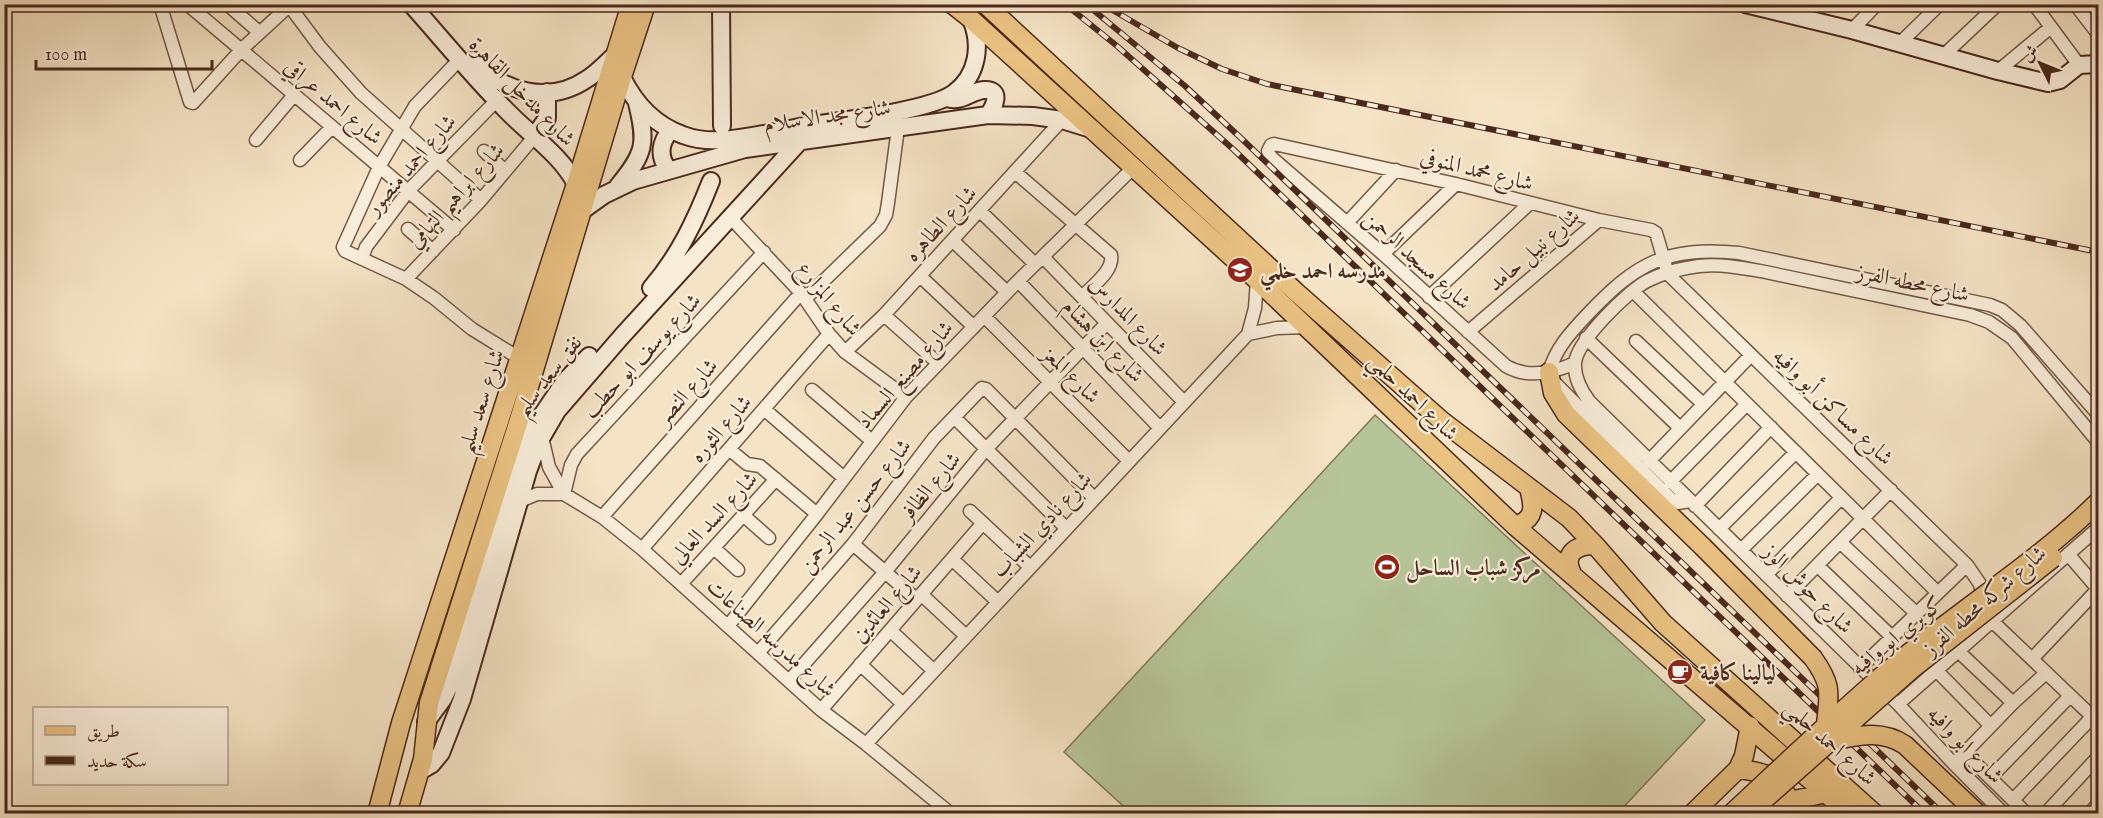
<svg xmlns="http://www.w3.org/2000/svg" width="2103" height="818" font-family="'IM FELL English',Amiri,serif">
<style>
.pitch{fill:#b6c598;stroke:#80775a;stroke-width:1.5}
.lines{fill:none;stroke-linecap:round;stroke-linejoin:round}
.street-casing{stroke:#745846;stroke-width:15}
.secondary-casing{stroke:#4a291c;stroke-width:20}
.primary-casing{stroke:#4a291c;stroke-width:21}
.street{stroke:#f8edd9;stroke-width:12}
.secondary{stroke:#f8edd9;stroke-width:16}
.primary{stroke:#eac282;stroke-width:18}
.rail-casing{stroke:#4a291c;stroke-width:6}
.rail{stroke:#f8edd9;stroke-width:4;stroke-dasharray:11;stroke-linecap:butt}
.primary-bridge-casing{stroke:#4a291c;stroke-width:21;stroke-linecap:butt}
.primary-bridge{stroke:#eac282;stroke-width:18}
.labels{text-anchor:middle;stroke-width:4.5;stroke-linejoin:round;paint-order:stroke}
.street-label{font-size:22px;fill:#4a291c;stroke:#f8edd9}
.poi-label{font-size:22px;font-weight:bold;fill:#4a291c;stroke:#f8edd9;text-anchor:start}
</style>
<rect width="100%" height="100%" fill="#f4e3c4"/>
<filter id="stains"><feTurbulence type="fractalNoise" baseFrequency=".00333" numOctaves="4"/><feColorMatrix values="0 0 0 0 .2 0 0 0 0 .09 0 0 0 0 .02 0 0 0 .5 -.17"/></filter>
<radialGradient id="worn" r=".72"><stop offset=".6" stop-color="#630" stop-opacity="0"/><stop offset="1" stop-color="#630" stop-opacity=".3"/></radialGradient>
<path class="pitch" d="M1375,415L1705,720L1618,813H1131L1064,752Z"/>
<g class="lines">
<g class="street-casing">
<path id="street" d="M160,4L190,102L193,103L241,50L291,4
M187,4L454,230
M227,4L259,32
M288,4L320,47L361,93L481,200
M2034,4L2079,65
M2075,4L2098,34
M1852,30L1877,4
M1899,44L1940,4
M1944,55L1998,4
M460,59L415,106L379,167L343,247L345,251L406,279L434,298L472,329L519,358
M1998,71L2051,27
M256,140L294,95
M484,151L505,171
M300,160L332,127
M1015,172L1111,255C1114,271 1092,286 1082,297
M980,211L1035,264
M730,217L801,293L829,334L845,352L906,397
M1347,223L1396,170
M408,229L433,251
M953,241L1007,292
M1383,254L1456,184
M1043,257L1184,402
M362,259L366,247L409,190L496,101
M920,276L974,327
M406,279L481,200L534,137
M1018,281L1160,428
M1633,291L1938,593
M1429,297L1529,204
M805,299L880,226L886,215L888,203L898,128
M884,315L938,363
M984,316L1129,461
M1468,332L1599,220
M1248,334L1277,328L1307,327
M1586,338L1680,428
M1636,341L1703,404
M845,352L884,315L1062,120
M1575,363C1553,373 1528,379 1506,366L1383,254L1271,157L1268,151L1271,145L1274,144L1456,184L1599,220L1651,230L1656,233L1668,274L1967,565L1980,584L1984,604L1992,621L2098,722
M1549,372C1556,348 1570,333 1587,315C1636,263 1666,246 1739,253L1990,305L2002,310L2020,325L2098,414
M1553,381L1670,498L1678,503L1690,501
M812,390L872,441
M764,409L844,478
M954,417L1066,528
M542,437L549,467L564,494
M729,449L747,464L760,466L817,514
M1649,461L1751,355
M1670,482L1747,404
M564,494L571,465L577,454L764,252
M520,501L537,494H564L602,517L642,549L821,710L866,744L951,814
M1695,506L1771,427
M970,511L1030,567
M743,515L769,538
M602,517L801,293
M1719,529L1796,452
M1841,543L1917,614
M853,544L916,599
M714,548L738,570
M642,549L829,334
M1741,550L1818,474
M2068,554L2098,589
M952,559L998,602
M1818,566L1892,637
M1766,575L1841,498
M681,584L776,479
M921,594L966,636
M1787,596L1891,490
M728,626L817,514L906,397L1018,281L1133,168
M890,630L934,671
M1958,651L2013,703
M758,653L853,544L934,438L982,388L986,389L1094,498
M2032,659L2098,589
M860,664L903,704
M1860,668L1967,565
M1936,670L1991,726
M789,681L885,572L986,449L1107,323
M1898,704L2098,528
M821,710L983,523
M866,744L1248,334L1255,308L1257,280
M1966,754L2027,814
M1954,764L2013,703L2046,673
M1990,778L2070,696
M2013,800L2097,712
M2004,814L1954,764L1898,704L1589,401C1581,390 1574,378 1575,363C1577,341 1628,291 1647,281C1659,275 1674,270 1687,268C1712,262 1736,267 1761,271L1970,315L1989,322L2012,338L2098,442
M2045,814L2098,757
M2089,814L2098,804"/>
</g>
<g class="secondary-casing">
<path id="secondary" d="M411,4C443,40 473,77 507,111C530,135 560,154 576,184
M721,4L722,126
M1745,4L1852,30L1998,71L2048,83L2060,80L2079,65L2098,64
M473,60C502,92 549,105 587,79C597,73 606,63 615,55
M622,77C635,104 655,125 683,135C696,140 710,141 723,140C750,138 778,131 804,126C838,121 930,111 954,93C978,75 982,45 971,19
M947,98C961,103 971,91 984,90C1003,89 994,107 988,115
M534,137L547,118V92
M668,169C658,156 660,142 671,130
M618,186C645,153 647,144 637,103
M583,210L604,195L633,181L745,149L988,115L1033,116L1062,120L1088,128
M651,288C679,256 696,219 711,181
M426,722L443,699L454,677L529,434L565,381L589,356
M420,771L432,764L441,753L462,699L528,471L539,442L557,411L622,336L801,140"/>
</g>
<g class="primary-casing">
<path id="primary" d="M952,4L971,19L1257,280L1515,526L1850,814
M985,4L1296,292L1442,421L1569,518L1595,545L1663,623L1875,814
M1549,372L1553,393L1566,414L1703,547
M1515,526C1536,519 1534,507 1529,488
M1573,576C1562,555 1574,545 1595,545
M1738,769C1765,772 1777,775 1790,801
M377,814L401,723L576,184L631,4
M407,814L423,759L429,703L519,420L622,77L646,4
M1692,814L1738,769L1744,756L1750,726
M1767,814L1790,801L1826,793"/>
</g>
<use href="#street" class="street"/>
<use href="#secondary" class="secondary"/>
<use href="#primary" class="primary"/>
<g class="rail-casing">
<path id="rail" d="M1065,4L1117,46L1234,150L1925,814
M1086,4L1185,86L1243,140L1943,814
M1102,4L1178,48L1222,69L1267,84L2098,252"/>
</g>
<use href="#rail" class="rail"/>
<g class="primary-bridge-casing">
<path id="primary-bridge" d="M1703,547L1813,658C1833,686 1829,693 1826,725
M1831,741C1858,736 1880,729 1905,745L1978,814
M1757,806L1912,669L2053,558
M1731,814C1788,761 1844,707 1903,658C1967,605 2039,560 2098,502"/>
</g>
<use href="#primary-bridge" class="primary-bridge"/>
</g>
<defs>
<g id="school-disc" transform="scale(1.35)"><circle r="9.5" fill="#8f2418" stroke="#f8edd9"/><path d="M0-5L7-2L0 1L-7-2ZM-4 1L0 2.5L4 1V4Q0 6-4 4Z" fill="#fff"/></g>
<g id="stadium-disc" transform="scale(1.35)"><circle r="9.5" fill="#8f2418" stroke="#f8edd9"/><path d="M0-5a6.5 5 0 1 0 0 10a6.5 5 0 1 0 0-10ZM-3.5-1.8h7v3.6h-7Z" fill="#fff"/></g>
<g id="cafe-disc" transform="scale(1.35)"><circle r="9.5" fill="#8f2418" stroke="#f8edd9"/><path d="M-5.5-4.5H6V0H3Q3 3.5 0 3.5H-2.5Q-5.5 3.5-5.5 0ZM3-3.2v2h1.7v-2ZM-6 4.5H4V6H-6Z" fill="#fff"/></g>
</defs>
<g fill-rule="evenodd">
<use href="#school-disc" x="1240" y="270"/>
<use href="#stadium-disc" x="1387" y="567"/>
<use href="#cafe-disc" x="1680" y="672"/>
</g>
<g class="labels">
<g class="street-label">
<text transform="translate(523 91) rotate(46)" y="8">شارع مدخل القاهرة</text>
<text transform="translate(334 101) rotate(40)" y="8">شارع احمد عراقي</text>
<text transform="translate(827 115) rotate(-8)" y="8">شارع مجد الاسلام</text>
<text transform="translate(410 164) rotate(-49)" y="8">شارع احمد منصور</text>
<text transform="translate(1477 169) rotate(14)" y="8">شارع محمد المنوفي</text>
<text transform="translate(455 195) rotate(-48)" y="8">شارع ابراهيم التهامي</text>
<text transform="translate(940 223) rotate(-47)" y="8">شارع الطاهره</text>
<text transform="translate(1533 249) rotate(-41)" y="8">شارع نبيل حامد</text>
<text transform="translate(1418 259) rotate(42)" y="8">شارع مسجد الرحمن</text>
<text transform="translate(1913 282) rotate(12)" y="8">شارع محطه الفرز</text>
<text transform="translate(830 298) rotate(51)" y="8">شارع المزارع</text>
<text transform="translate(1129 315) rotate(46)" y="8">شارع المدارس</text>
<text transform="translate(1104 340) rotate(46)" y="8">شارع ابن هشام</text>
<text transform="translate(641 355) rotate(-47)" y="8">شارع يوسف ابو حطب</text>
<text transform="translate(904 374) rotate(-49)" y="8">شارع مصنع السماد</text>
<text transform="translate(1072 374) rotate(45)" y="8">شارع المعز</text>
<text transform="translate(547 375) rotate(-52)" y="8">نفق سعد سليم</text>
<text transform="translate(686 391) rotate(-48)" y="8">شارع النصر</text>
<text transform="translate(1414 396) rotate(44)" y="8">شارع احمد حلمي</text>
<text transform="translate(480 401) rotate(-72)" y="8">شارع سعد سليم</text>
<text transform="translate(1834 406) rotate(44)" y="8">شارع مساكن أبو وافيه</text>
<text transform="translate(720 428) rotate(-49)" y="8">شارع الثوره</text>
<text transform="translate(929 486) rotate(-50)" y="8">شارع الظافر</text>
<text transform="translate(854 505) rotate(-51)" y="8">شارع حسن عبد الرحمن</text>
<text transform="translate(713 517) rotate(-47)" y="8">شارع السد العالي</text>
<text transform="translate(1041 524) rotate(-47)" y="8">شارع نادي الشباب</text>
<text transform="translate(1809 588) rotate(45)" y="8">شارع حوش الوز</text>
<text transform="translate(1984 600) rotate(-41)" y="8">شارع شركه محطه الفرز</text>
<text transform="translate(886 603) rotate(-49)" y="8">شارع العائدين</text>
<text transform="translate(1896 635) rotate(-39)" y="8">كوبري ابو وافيه</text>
<text transform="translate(772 637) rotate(42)" y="8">شارع مدرسه الصناعات</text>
<text transform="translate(1831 742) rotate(42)" y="8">شارع احمد حلمي</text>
<text transform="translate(1966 744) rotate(46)" y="8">شارع ابو وافيه</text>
</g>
<g class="poi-label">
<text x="1260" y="278">مدرسه احمد حلمي</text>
<text x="1406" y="575">مركز شباب الساحل</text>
<text x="1700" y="680">ليالينا كافية</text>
</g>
</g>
<rect width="2103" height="818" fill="none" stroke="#f4e3c4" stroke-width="24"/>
<rect x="6" y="6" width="2091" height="806" fill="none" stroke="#4a291c" stroke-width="3"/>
<rect x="12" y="12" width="2079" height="794" fill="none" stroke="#4a291c" stroke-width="1.5"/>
<rect x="33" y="707" width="195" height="78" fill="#f8edd9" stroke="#b29f8d" stroke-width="1.5"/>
<rect x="45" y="726" width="30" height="9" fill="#eac282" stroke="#b29f8d" stroke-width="1.5"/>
<text x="87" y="737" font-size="18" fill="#4a291c">طريق</text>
<rect x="45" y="756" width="30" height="9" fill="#4a291c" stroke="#b29f8d" stroke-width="1.5"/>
<text x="87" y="767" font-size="18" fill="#4a291c">سكة حديد</text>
<g transform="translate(2040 63) rotate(313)" stroke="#f8edd9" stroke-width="4.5" paint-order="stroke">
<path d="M0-4.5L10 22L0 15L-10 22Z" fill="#4a291c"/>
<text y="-9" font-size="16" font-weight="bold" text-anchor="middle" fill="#4a291c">ش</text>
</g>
<path d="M36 60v9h176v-9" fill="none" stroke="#4a291c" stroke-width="3"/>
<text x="45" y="60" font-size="18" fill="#4a291c" stroke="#f8edd9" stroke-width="4.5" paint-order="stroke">100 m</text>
<rect width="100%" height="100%" filter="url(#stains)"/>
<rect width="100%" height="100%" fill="url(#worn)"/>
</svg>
